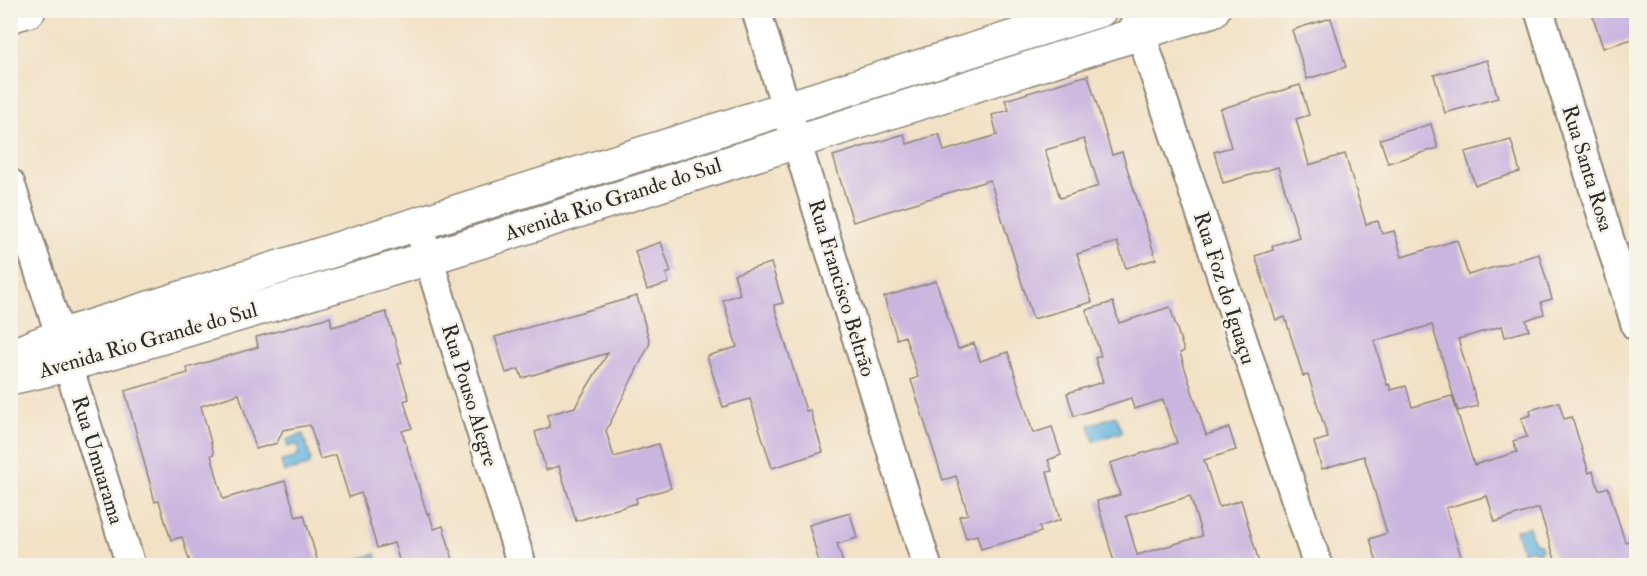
<svg xmlns="http://www.w3.org/2000/svg" width="1647" height="576" font-family="'IM FELL Double Pica',serif">
<style>
.water{fill:#64b5df;stroke:#487085;stroke-width:1.5}
.building{fill:#c9b5df;fill-rule:evenodd}
.lines{fill:none;stroke-linecap:round;stroke-linejoin:round}
.minor-casing{stroke:#8e8678;stroke-width:32}
.tertiary-casing{stroke:#8e8678;stroke-width:36}
.minor{stroke:#fff;stroke-width:28}
.tertiary{stroke:#fff;stroke-width:33}
.labels{text-anchor:middle;stroke-width:5;stroke-linejoin:round;paint-order:stroke}
.street-label{font-size:21px;fill:#2b2b2b;stroke:#f7f3e8}
</style>
<rect width="100%" height="100%" fill="#f7f3e8"/>
<filter id="ink" filterUnits="userSpaceOnUse"><feTurbulence type="fractalNoise" baseFrequency=".0167" numOctaves="2"/><feDisplacementMap in="SourceGraphic" scale="12" xChannelSelector="R" yChannelSelector="G"/><feConvolveMatrix kernelMatrix="1 2 1 2 8 2 1 2 1" color-interpolation-filters="sRGB"/></filter>
<filter id="wash" filterUnits="userSpaceOnUse"><feTurbulence type="fractalNoise" baseFrequency=".008" numOctaves="4" result="noise"/><feDisplacementMap in="SourceGraphic" scale="24" xChannelSelector="R" yChannelSelector="G"/><feGaussianBlur stdDeviation="1.35" result="paint"/><feColorMatrix in="noise" values="0 0 0 0 0 0 0 0 0 0 0 0 0 0 0 0 0 1.4 0 .05"/><feComposite in="paint" operator="in"/></filter>
<g filter="url(#wash)">
<rect width="100%" height="100%" fill="#f2e1c5"/>
<path class="water" d="M1116,416L1122,432L1094,441L1089,425Z
M303,434L311,460L308,466L284,472L281,461L295,458L299,452L297,444L288,447L286,440Z
M1529,527L1534,543L1540,544L1542,548L1539,553L1530,549L1523,552L1516,530Z
M376,554L379,565H349L348,562Z"/>
<g id="blocks">
<path class="building" d="M1591,10H1636V38L1603,48Z
M1331,18L1346,67L1307,79L1292,30Z
M1487,60L1498,98L1445,113L1434,75Z
M1088,75L1112,155L1122,152L1156,259L1126,268L1117,242L1077,254L1092,302L1033,319L990,180L853,222L833,156L904,134L907,144L939,134L944,151L997,135L992,115L1009,110L1005,100ZM1084,139L1099,186L1060,198L1045,150Z
M1300,85L1309,115L1296,119L1309,165L1345,154L1366,224L1378,221L1382,234L1394,231L1402,257L1457,240L1468,275L1539,254L1552,299L1541,302L1544,314L1526,320L1529,330L1505,337L1502,326L1458,339L1478,406L1458,411L1432,325L1374,341L1387,385L1389,384L1391,390L1406,386L1412,407L1452,396L1474,465L1517,452L1513,441L1527,437L1521,418L1531,415L1530,410L1559,402L1564,419L1572,417L1589,473L1593,471L1599,490L1608,487L1625,542L1636,538V566H1557L1539,508L1495,522L1487,496L1446,508L1464,566H1378L1370,539L1387,533L1364,456L1322,469L1314,442L1328,438L1308,375L1303,376L1285,317L1276,320L1255,256L1273,250L1272,246L1299,237L1278,167L1223,183L1214,152L1231,147L1220,109Z
M1431,124L1438,148L1388,163L1380,139Z
M1511,140L1520,172L1475,185L1465,152Z
M661,242L671,272L666,274L669,283L647,290L635,251Z
M771,263L783,303L774,305L806,411L810,410L823,452L772,468L750,399L723,407L707,356L737,347L723,300L740,294L734,274Z
M936,281L958,349L974,343L980,361L1008,352L1033,433L1052,427L1061,455L1048,460L1052,471L1047,472L1060,520L1039,527L1041,532L981,549L977,535L966,538L959,516L968,514L956,476L943,480L911,380L918,377L905,336L897,339L884,297Z
M637,296L650,343L606,431L614,457L658,444L671,488L636,498L637,503L576,521L559,466L546,470L535,432L550,427L547,415L575,407L608,353L522,378L519,369L506,373L495,337Z
M1113,302L1119,323L1170,307L1184,351L1180,353L1206,435L1229,428L1236,450L1204,460L1219,507L1241,500L1260,566H1115L1097,501L1120,495L1110,463L1177,443L1163,400L1134,409L1131,398L1074,416L1067,393L1103,382L1095,358L1101,356L1086,310ZM1190,496L1202,536L1137,555L1126,516Z
M386,312L402,363L398,364L409,399L404,401L412,428L402,431L427,514L429,513L434,529L443,526L455,566H401L394,543L377,548L361,493L349,497L336,455L320,459L310,425L283,430L277,443L256,449L239,394L201,406L214,454L211,455L223,499L285,481L296,517L304,515L319,566H191L182,537L171,540L159,501L155,502L125,391L188,373L187,368L258,347L256,337L330,317L332,327Z
M850,513L857,538L837,544L844,566H820L809,525Z"/>
</g>
</g>
<g filter="url(#ink)">
<use href="#blocks" fill-opacity="0" stroke="#8e8678" stroke-width="1.5"/>
<g class="lines">
<g class="minor-casing">
<path id="minor" d="M756,10L927,566
M1133,10L1318,566
M1539,10L1636,326
M10,183L65,350L68,365L131,566
M418,224L522,566"/>
</g>
<g class="tertiary-casing">
<path id="tertiary" d="M10,16L29,10
M10,356L60,336L1100,10
M10,378L68,365L429,258L1213,10"/>
</g>
<use href="#minor" class="minor"/>
<use href="#tertiary" class="tertiary"/>
</g>
</g>
<g class="labels">
<g class="street-label">
<text transform="translate(1588 168) rotate(73)" y="7">Rua Santa Rosa</text>
<text transform="translate(613 199) rotate(-18)" y="7">Avenida Rio Grande do Sul</text>
<text transform="translate(842 288) rotate(73)" y="7">Rua Francisco Beltrão</text>
<text transform="translate(1225 288) rotate(72)" y="7">Rua Foz do Iguaçu</text>
<text transform="translate(148 340) rotate(-16)" y="7">Avenida Rio Grande do Sul</text>
<text transform="translate(470 395) rotate(73)" y="7">Rua Pouso Alegre</text>
<text transform="translate(98 460) rotate(73)" y="7">Rua Umuarama</text>
</g>
</g>
<rect width="1647" height="576" fill="none" stroke="#f7f3e8" stroke-width="36"/>
</svg>
